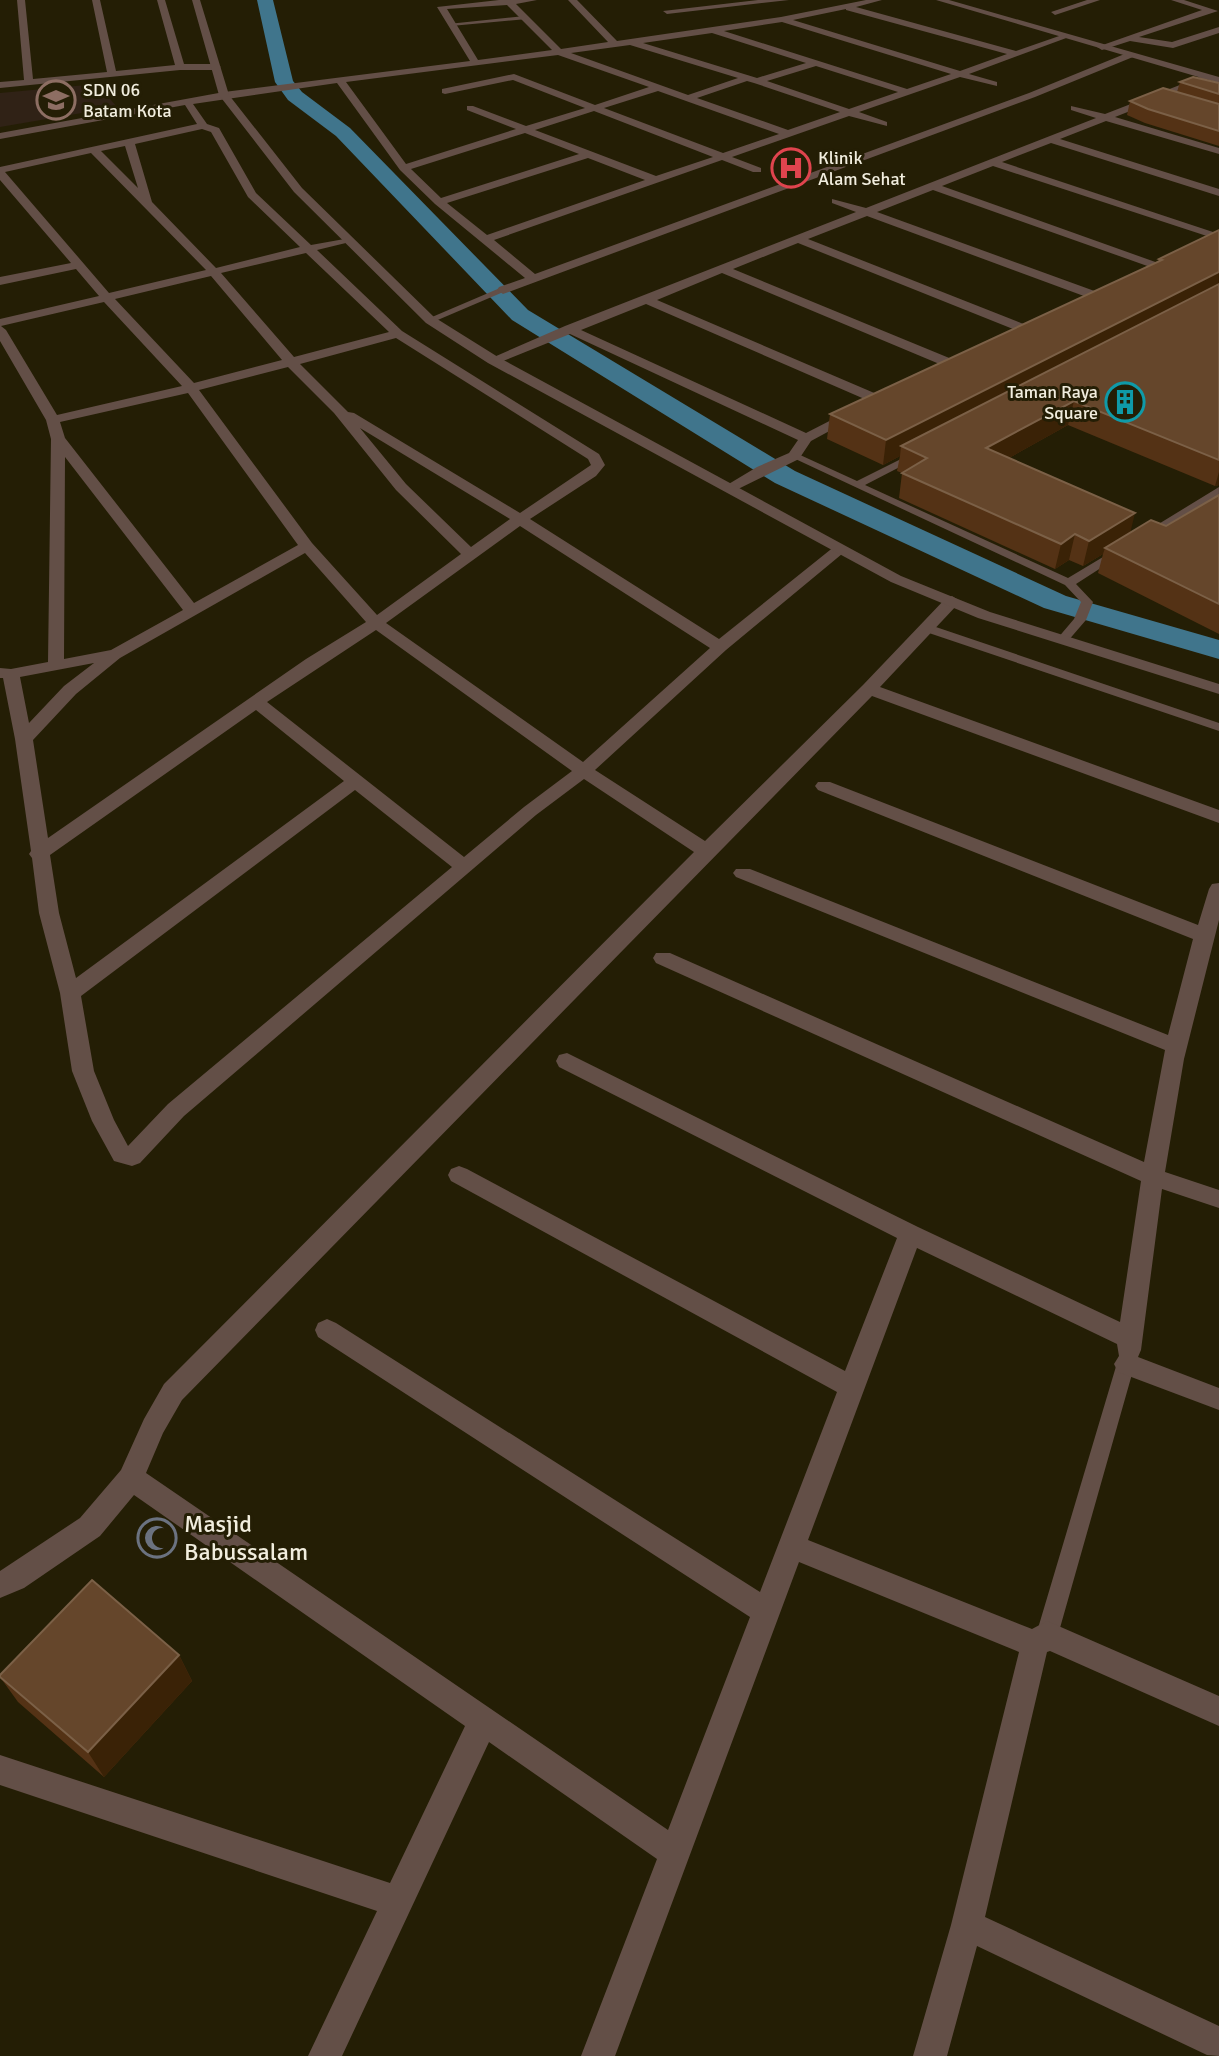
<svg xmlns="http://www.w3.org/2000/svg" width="1219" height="2056" font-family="Signika,sans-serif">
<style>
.education{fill:#302216}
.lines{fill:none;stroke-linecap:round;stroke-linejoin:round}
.canal{fill:#40758c;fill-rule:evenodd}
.service{fill:#634f47;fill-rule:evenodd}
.minor{fill:#634f47;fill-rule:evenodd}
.tertiary{fill:#634f47;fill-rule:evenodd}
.wall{fill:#543215}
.shaded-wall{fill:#3a2206}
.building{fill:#65462b;stroke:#7b6047;stroke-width:2}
.labels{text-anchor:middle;stroke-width:6;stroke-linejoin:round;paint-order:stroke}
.far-poi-label{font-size:18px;fill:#f1edde;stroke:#241e05;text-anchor:start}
.near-poi-label{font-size:24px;fill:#f1edde;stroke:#241e05;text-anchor:start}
</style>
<rect width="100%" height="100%" fill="#241e05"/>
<path class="education" d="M97,84L117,107L0,127V93Z"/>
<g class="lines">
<path class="canal" d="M257,0H273L293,81L302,92L350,128L528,310L795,471L1066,596L1219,640V659L1044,608L775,483L512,320L336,136L288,100L275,82Z"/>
<path class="service" d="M525,16L527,19L451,26L448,24Z
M500,288L508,290L433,322L425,320Z
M917,451L921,452V456L865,485L1068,578L1113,551H1121V555L1076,584L1093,602L1086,620L1067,642L1063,643L1057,639L1074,619L1081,602L1065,585L789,456L798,454L857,481Z
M1219,487V495L1149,538L1139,536Z
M927,624L1219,723V731L923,631L921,628Z
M1129,1345L1136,1347L1138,1353L1058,1635L1055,1642L1047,1646L1039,1642L1036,1635L1120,1353L1122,1347Z"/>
<path class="minor" d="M17,0H25L33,79L107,72L92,0H100L116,71L175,65L157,0H165L184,64H216L221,67L216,70H180L0,88V82L24,80Z
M499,0H537L516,4L561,49L608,42L568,0H577L617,41L781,17L866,0H882L856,7L1016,51L1062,35L1069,37L969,74L997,82V86L960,77L859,112L887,122V126L849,116L732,157L761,168V172H753L722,160L494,240L535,274L1029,93L1127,53H1133V57L1035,97L503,294L497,290L499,287L525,278L435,204L400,170L337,83L193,104L207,124L219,128L256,193L311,245L350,238V242L317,250L402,331L599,454L605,465L596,476L530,519L719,639L835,546L840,544L848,549L726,650L595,770L705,841L863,685L946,598L952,596L960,601L958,604L880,687L1219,810V823L872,696L182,1400L163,1433L146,1473L668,1830L750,1617L318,1337L315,1330L318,1323L327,1319L336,1323L760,1592L837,1392L451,1181L448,1175L451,1169L459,1166L467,1169L845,1371L897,1238L559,1067L556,1061L559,1055L567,1053L918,1227L1120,1322L1141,1181L656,963L653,958L656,953H670L1144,1162L1165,1050L736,877L733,873L736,869H750L1168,1035L1193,939L818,790L815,786L818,782H830L1198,925L1209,889L1212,884L1219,883V920L1184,1059L1165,1172L1219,1190V1208L1162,1189L1141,1350L1138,1357L1219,1388V1410L1118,1372L1114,1364L1119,1356L1117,1344L917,1248L808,1540L1032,1629L1047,1621L1219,1696V1726L1050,1651L1047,1652L985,1917L1219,2026V2056L1207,2055L977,1946L947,2056H913L951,1925L1019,1652L799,1562L615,2056H581L657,1859L489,1742L342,2056H308L377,1911L0,1785V1755L390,1883L465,1726L134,1495L100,1536L24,1588L0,1598V1571L80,1518L121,1470L144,1419L164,1384L694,852L584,779L536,815L184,1116L140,1163L132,1166L114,1161L92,1121L72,1071L60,993L39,913L32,858L29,854L31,851L15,739L3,678H0V668L11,669L48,662L51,439L46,420L0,341V319L99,296L76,269L0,285V277L71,263L0,180V167L197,124L185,105L0,139V133L224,92L470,61L437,7ZM507,5L552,50L478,60L447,9ZM846,9V10L1007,54L960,71L793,20ZM782,22L951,74L907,89L724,31ZM712,33L806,63L757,78L643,43ZM630,45L738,78L688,95L571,53ZM558,55L649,87L595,105L514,74L442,89V93L445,94L513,80L585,108L526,126L473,106H467V110L516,129L406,164L346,82ZM816,66L898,92L849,109L767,81ZM747,81L754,83L840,112L788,130L697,98ZM658,91L779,134L723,153L604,108ZM594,111L713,157L656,176L535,130ZM202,129L211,132L248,197L300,247L216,268L152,202L135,144ZM525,133L579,154L441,198L411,169ZM125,146L138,188L101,151ZM91,153L206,270L109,293L5,172ZM588,158L645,180L487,235L447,203ZM306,253L389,332L294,357L221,273ZM211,276L282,360L194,383L115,299ZM104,302L182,386L57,415L6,330L1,326ZM396,338L588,459L591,465L520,513L354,413L348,412L300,364ZM288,367L334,413L396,490L461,554L377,615L312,543L199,390ZM188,393L298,545L194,603L65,438L60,422ZM360,428L510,519L471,547L406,484ZM65,457L183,610L111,650L64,659ZM520,526L710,648L583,762L386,623ZM305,553L366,622L306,659L48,838L33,740L76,694L120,658ZM376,630L572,771L524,807L464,857L267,702ZM94,663L64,686L29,723L20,677ZM256,710L344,781L76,978L59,913L50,855ZM355,790L452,867L168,1104L128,1146L114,1120L94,1071L81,996Z
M758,0H789L667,14L663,11Z
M1087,0H1100L1055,15L1051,12Z
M1171,0H1184L1218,11L1139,37L1172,42L1219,27V33L1173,48L1130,41L1102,50L1097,47L1202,10Z
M1203,76L1208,79L1206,81L1115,117L1219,148V154L1106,121L1060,139L1219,189V196L1051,143L1002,162L1219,234V240L993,166L942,186L1161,264V268H1153L933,190L877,212L1100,293V299H1092L867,216L808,239L1031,327V333H1023L798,243L733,269L959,362V368H949L722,273L657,300L886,398V404H876L646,304L581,330L806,433L847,412L852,411L859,415L811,441L799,459L734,491H724L722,488L757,467L789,453L798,440L570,334L498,363L493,364L487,360L565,326L856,212L832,203V199L866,208L1096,118L1071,110V106L1105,114Z"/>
<path class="tertiary" d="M192,0H200L229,95L302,188L434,317L498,357L901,576L990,612L1219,684V694L978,618L891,582L488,363L426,323L294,192L219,95Z
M936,0H949L1219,77V83Z"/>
</g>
<path class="wall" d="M1180,82L1219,83V146L1145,123L1127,115L1130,101L1177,92Z
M1219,230V485L1215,486L1068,425L1009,458L1130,532L1166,526L1219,495V634L1098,573L1103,554L1083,566L1069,560L1055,569L899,498L902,473L897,471L900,456L883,465L827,439L830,414L1158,262L1159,259Z
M179,1655L192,1681L104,1777L18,1702L0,1677Z"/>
<path class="shaded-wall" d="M1219,272V292L901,446L900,456L883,465L886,440Z
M1074,401L1068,425L982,473L986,448Z
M1219,472V485L1215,486Z
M1135,513L1129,538L1105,548L1103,554L1083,566L1089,541Z
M1075,534L1069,560L1055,569L1061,544Z
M179,1655L192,1681L104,1777L88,1752Z"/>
<path class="building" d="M1193,77L1219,83V94L1180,82Z
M1163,88L1219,104V131L1148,109L1130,101Z
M1219,230V272L886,440L830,414L1162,260L1159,259Z
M1219,284V460L1074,401L986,448L1135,513L1089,541L1075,534L1061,544L902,473L927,458L901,446Z
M1219,495V604L1105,548L1151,520L1166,526Z
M92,1580L179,1655L88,1752L0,1677V1675Z"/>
<defs>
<g id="school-ring" transform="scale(2.0125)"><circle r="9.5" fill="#241e05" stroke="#8d6e63" stroke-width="1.5"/><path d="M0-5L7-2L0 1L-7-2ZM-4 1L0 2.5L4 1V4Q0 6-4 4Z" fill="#8d6e63"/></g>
<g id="hospital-ring" transform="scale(2.0125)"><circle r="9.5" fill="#241e05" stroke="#e0444e" stroke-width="1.5"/><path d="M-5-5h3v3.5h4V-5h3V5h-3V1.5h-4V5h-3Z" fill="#e0444e"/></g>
<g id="building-ring" transform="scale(2.0125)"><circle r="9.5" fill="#241e05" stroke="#0f9aa8" stroke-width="1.5"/><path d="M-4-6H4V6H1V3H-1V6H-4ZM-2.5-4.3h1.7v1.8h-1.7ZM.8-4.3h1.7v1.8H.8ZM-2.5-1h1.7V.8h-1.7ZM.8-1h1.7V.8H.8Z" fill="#0f9aa8"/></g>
<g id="mosque-ring" transform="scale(2.0125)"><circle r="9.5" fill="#241e05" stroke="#6b7280" stroke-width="1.5"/><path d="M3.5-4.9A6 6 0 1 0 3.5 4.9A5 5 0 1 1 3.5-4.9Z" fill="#6b7280"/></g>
</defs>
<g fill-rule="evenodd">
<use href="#school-ring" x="56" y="100"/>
<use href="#hospital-ring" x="791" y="168"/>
<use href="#building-ring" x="1125" y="402"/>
<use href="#mosque-ring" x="157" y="1538"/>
</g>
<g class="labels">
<g class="far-poi-label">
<text x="83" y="96">SDN 06<tspan x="83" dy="21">Batam Kota</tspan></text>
<text x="818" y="164">Klinik<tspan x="818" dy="21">Alam Sehat</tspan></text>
<text x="1098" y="398" text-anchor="end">Taman Raya<tspan x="1098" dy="21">Square</tspan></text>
</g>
<g class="near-poi-label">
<text x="184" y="1532">Masjid<tspan x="184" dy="28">Babussalam</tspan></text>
</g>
</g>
</svg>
